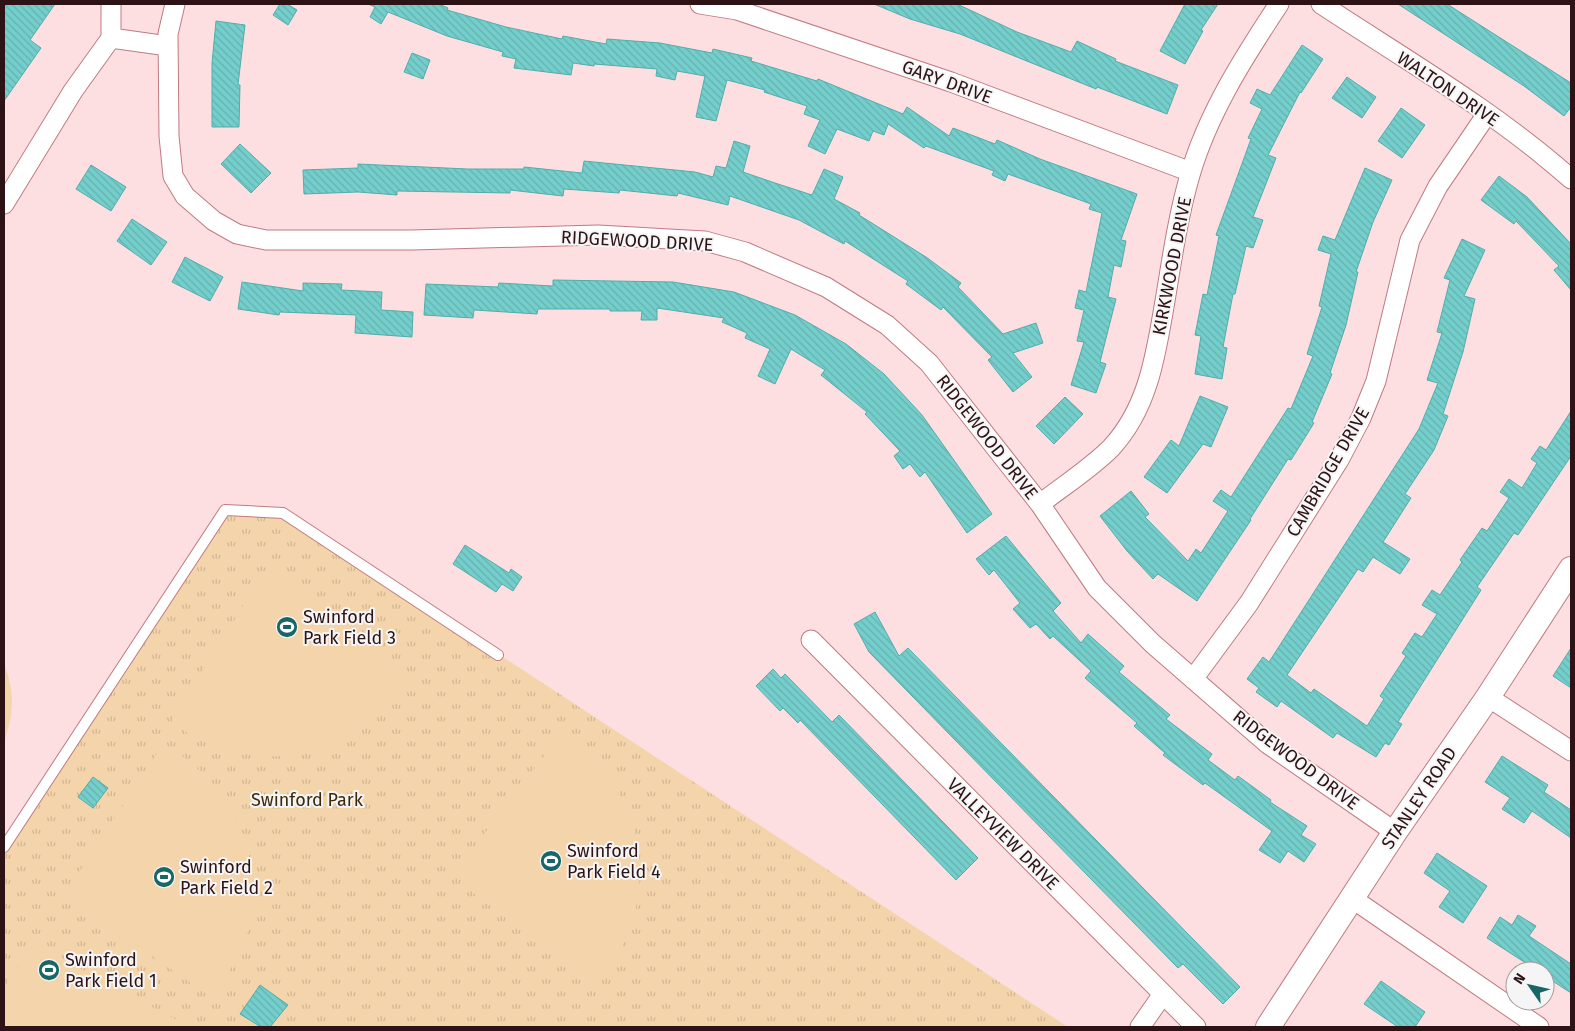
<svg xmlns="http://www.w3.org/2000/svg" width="1575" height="1031" font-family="'Fira Sans',sans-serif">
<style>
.grass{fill:url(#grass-tufts)}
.pitch{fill:#f4d4aa}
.building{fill:url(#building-back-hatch);stroke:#51adab}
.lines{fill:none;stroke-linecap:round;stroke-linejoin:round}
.service-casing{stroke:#c07a81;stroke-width:12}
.minor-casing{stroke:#c07a81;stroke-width:21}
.tertiary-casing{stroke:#c07a81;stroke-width:26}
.service{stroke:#fff;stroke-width:10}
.minor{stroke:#fff;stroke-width:19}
.tertiary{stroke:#fff;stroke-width:24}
.labels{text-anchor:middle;stroke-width:4;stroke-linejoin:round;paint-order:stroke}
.street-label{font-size:18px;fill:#2e1316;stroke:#f5f5f5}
.poi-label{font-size:18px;fill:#2e1316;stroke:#f5f5f5;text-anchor:start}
.park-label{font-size:18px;fill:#3d290a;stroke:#f5f5f5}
</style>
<defs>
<pattern id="grass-tufts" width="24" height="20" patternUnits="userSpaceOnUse" patternTransform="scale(1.25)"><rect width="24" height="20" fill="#f4d4aa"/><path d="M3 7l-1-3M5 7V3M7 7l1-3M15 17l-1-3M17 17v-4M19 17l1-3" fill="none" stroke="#d2b592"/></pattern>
<pattern id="building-back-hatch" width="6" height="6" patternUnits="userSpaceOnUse" patternTransform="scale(1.25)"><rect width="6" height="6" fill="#74cfcc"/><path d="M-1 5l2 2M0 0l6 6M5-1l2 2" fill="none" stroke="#65b1ae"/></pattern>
</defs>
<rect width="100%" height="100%" fill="#fedfe1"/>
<path class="grass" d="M225,510L283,513L1068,1027H4V847Z"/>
<path class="pitch" d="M276,575L410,676C357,763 252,781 171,722L260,578Z
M4,664C15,692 14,713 4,742Z
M562,733C625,777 655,847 632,923C625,946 610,966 596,985L463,885L460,865Z
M163,744C240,786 277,879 236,959C229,973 220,985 211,997L74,901L72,883Z
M41,948L190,1027H4V988L28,952Z"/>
<path class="building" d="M4,4H55L30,40L41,48L4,101Z
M280,4H287L297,10L288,25L273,15Z
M368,4H439L448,8L447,10L506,27L562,39L563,36L606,44L607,39L660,43L712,53L713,49L752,58L751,61L817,81L818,79L903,114L907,107L949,136L953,128L995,144L997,140L1040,159L1137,194L1121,240L1126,241L1121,267L1114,265L1108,297L1116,299L1100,362L1106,364L1096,393L1071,385L1084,342L1077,341L1084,310L1075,308L1079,290L1086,292L1102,213L1089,209L1091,204L1008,174L1005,181L992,175L994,171L926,146L924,148L888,124L884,135L873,131L869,141L837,129L825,154L808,146L820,120L804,114L807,106L764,92L765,90L727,80L716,121L696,117L705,76L677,71L675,80L656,76L657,69L594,64V66L573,63L571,75L514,68L516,59L502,56L503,52L447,36L388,12L381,24L370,17L375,7Z
M874,4H957L1017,32L1071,52L1077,41L1116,59L1115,61L1178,85L1167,114L1097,87L1096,89L960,34L910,19Z
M1185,4H1218L1201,30L1203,31L1185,64L1160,51Z
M1398,4H1447L1571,83V107L1564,116L1524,86Z
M216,21L245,25L238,85H240L239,127H212V63Z
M1302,45L1323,59L1301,93L1300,92L1268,155L1276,158L1253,217L1263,220L1253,248L1246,246L1235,294H1233L1223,347L1227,348L1222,379L1195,374L1201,336L1195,335L1203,294L1207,295L1219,236L1216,235L1251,139L1248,138L1262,109L1250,103L1257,89L1270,95Z
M412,53L430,60L423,79L404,72Z
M1347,77L1376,97L1362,118L1332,98Z
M1401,108L1425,125L1402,158L1378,141Z
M734,141L750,146L743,172L775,183L812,195L824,169L843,177L834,199L860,213L859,215L926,257L961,283L958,287L1003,334L1036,323L1043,343L1013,353L1032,377L1013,392L988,360L992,357L943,307L941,310L906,284L908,281L845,241L844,244L799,220L730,196L728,205L678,193L677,196L620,190L619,193L564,189L563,196L510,190V193L397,191V195L358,192L304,194L303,170L358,168V164L468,169H524V167L582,173L584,161L695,172L713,177L716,166L726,168Z
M240,144L271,173L251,193L221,164Z
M91,165L126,187L111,211L76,189Z
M1365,168L1392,180L1373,222L1356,272H1358L1346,325L1330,373L1332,374L1312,422L1314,423L1291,460L1288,459L1250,519L1251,520L1197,601L1158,574L1153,579L1127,551L1100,516L1131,491L1149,514L1145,517L1188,561L1196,549L1201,553L1228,511L1213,501L1221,490L1231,497L1288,408L1291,409L1313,356L1307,354L1322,307L1319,306L1331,254L1318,250L1323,236L1335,240Z
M1499,176L1527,197L1571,244V290L1554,270L1559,266L1516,221L1514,224L1481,200Z
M132,219L167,242L151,265L117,241Z
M1462,239L1485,250L1464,296L1475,299L1463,352L1443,414L1448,416L1434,450L1405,494L1411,498L1383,542L1410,559L1400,574L1373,557L1363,572L1358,569L1287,675L1311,693L1314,689L1367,726L1384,699L1380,696L1406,656L1402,653L1415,633L1422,637L1437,614L1422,605L1432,590L1440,595L1462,562L1460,560L1482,528L1487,531L1509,498L1500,492L1509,479L1522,488L1537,463L1531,459L1540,446L1546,450L1571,411V456L1518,535L1514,533L1477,587L1481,590L1398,722L1402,724L1389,745L1385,743L1376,757L1337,733L1333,738L1281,701L1277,707L1256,692L1259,688L1247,679L1263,657L1269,662L1419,429L1438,383L1427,380L1442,333L1437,332L1450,280L1444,278Z
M185,257L223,277L210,301L172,282Z
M553,280L673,282L734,292L795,315L846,344L884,374L922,415L992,514L967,533L925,472L920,477L910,464L903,469L894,456L900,451L865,414L867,412L821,375L825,370L791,349L775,384L758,376L770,349L745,338L747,333L722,322L724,318L657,308V320H641L642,311H610V309H538L537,314L474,310L473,318L424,315L426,284L498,287L499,283L553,286Z
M242,282L303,291V283L342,284L341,290L382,292L381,310L413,312L412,337L355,333L356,315L280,312L279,315L238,309Z
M1200,396L1228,407L1211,447L1203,444L1167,493L1144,477L1171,440L1179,446Z
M1065,397L1083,414L1054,444L1036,426Z
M1006,536L1061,603L1053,611L1081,643L1088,634L1124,666L1119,672L1170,715L1166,719L1212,754L1208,760L1235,780L1238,776L1271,800L1270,802L1307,826L1301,835L1316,844L1304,862L1288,851L1280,863L1259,850L1272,831L1205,783L1203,785L1163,755L1165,753L1134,726L1137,723L1085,678L1091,671L1053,636L1050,639L1036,624L1030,628L1013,609L1020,603L994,570L989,575L976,559Z
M465,545L509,573L511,569L522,577L513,591L502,584L496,592L453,564Z
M875,612L899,656L908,648L1240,987L1223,1004L1183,964L1178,968L869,652L854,624Z
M1571,648V688L1553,676Z
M773,669L781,678L785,674L832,722L839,715L978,858L956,880L800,720L798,723L783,708L780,711L756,686Z
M1502,756L1548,785L1544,792L1571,810V838L1532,811L1524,823L1502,809L1510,798L1485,782Z
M93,777L108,788L93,808L78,797Z
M1437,853L1487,886L1463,923L1439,907L1450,891L1424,873Z
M1518,915L1536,926L1529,936L1571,964V993L1545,976V971H1538L1487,938L1500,917L1512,925Z
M1381,981L1425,1012L1415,1027H1398L1364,1004Z
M260,985L288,1005L270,1027H261L240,1014Z"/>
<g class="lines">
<g class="service-casing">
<path id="service" d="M4,847L225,510L283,513L498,655"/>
</g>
<g class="minor-casing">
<path id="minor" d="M175,4L168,34L169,136L173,176L185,196L214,221L237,234L266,240H412L598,235L705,241L745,252L826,287L887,325L929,363L1040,504L1097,588L1153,644L1268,744L1395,832
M700,4L737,10L951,82L1191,172
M1321,4C1406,60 1496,112 1571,179
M111,38L168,46
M4,204L73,91L111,38V4
M1040,504C1063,486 1090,469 1111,448C1149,407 1156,353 1165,301C1172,259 1178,216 1190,175C1208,113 1244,57 1279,4
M811,640L1196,1027
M1193,679L1249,603L1339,460L1361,418L1376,381L1410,240L1438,186L1487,114
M1488,697L1571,751
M1353,899L1539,1027
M1140,1027L1163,994"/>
</g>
<g class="tertiary-casing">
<path id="tertiary" d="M1268,1027L1395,832L1488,697L1571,569"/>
</g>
<use href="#service" class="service"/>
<use href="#minor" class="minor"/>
<use href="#tertiary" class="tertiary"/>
</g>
<defs>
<g id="stadium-disc" transform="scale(1.125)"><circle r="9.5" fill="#186665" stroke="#f5f5f5"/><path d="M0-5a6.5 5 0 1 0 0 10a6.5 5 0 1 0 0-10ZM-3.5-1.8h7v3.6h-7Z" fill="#fff"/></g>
</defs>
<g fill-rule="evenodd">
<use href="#stadium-disc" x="287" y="627"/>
<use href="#stadium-disc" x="551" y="861"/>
<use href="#stadium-disc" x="164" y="877"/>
<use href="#stadium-disc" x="49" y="970"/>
</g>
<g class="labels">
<g class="street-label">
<text transform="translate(947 82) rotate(20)" y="6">GARY DRIVE</text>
<text transform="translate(1448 89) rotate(34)" y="6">WALTON DRIVE</text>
<text transform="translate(637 241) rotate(3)" y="6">RIDGEWOOD DRIVE</text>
<text transform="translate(1172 266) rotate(-79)" y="6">KIRKWOOD DRIVE</text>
<text transform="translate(987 437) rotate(52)" y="6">RIDGEWOOD DRIVE</text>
<text transform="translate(1328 472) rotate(-60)" y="6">CAMBRIDGE DRIVE</text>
<text transform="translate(1296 760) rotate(37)" y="6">RIDGEWOOD DRIVE</text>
<text transform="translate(1419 798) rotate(-56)" y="6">STANLEY ROAD</text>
<text transform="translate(1003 834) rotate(45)" y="6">VALLEYVIEW DRIVE</text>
</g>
<g class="poi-label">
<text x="303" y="623">Swinford<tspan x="303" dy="21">Park Field 3</tspan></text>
<text x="567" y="857">Swinford<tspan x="567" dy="21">Park Field 4</tspan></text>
<text x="180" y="873">Swinford<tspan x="180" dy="21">Park Field 2</tspan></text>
<text x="65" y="966">Swinford<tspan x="65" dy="21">Park Field 1</tspan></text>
</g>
<g class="park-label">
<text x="307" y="806">Swinford Park</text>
</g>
</g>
<rect width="1575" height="1031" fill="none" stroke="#2e1316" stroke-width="10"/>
<g transform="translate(1530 986) rotate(304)"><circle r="24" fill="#f5f5f5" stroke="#a59b9c"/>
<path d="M0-4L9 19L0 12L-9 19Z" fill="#186665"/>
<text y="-8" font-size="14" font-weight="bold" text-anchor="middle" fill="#2e1316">N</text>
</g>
</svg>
